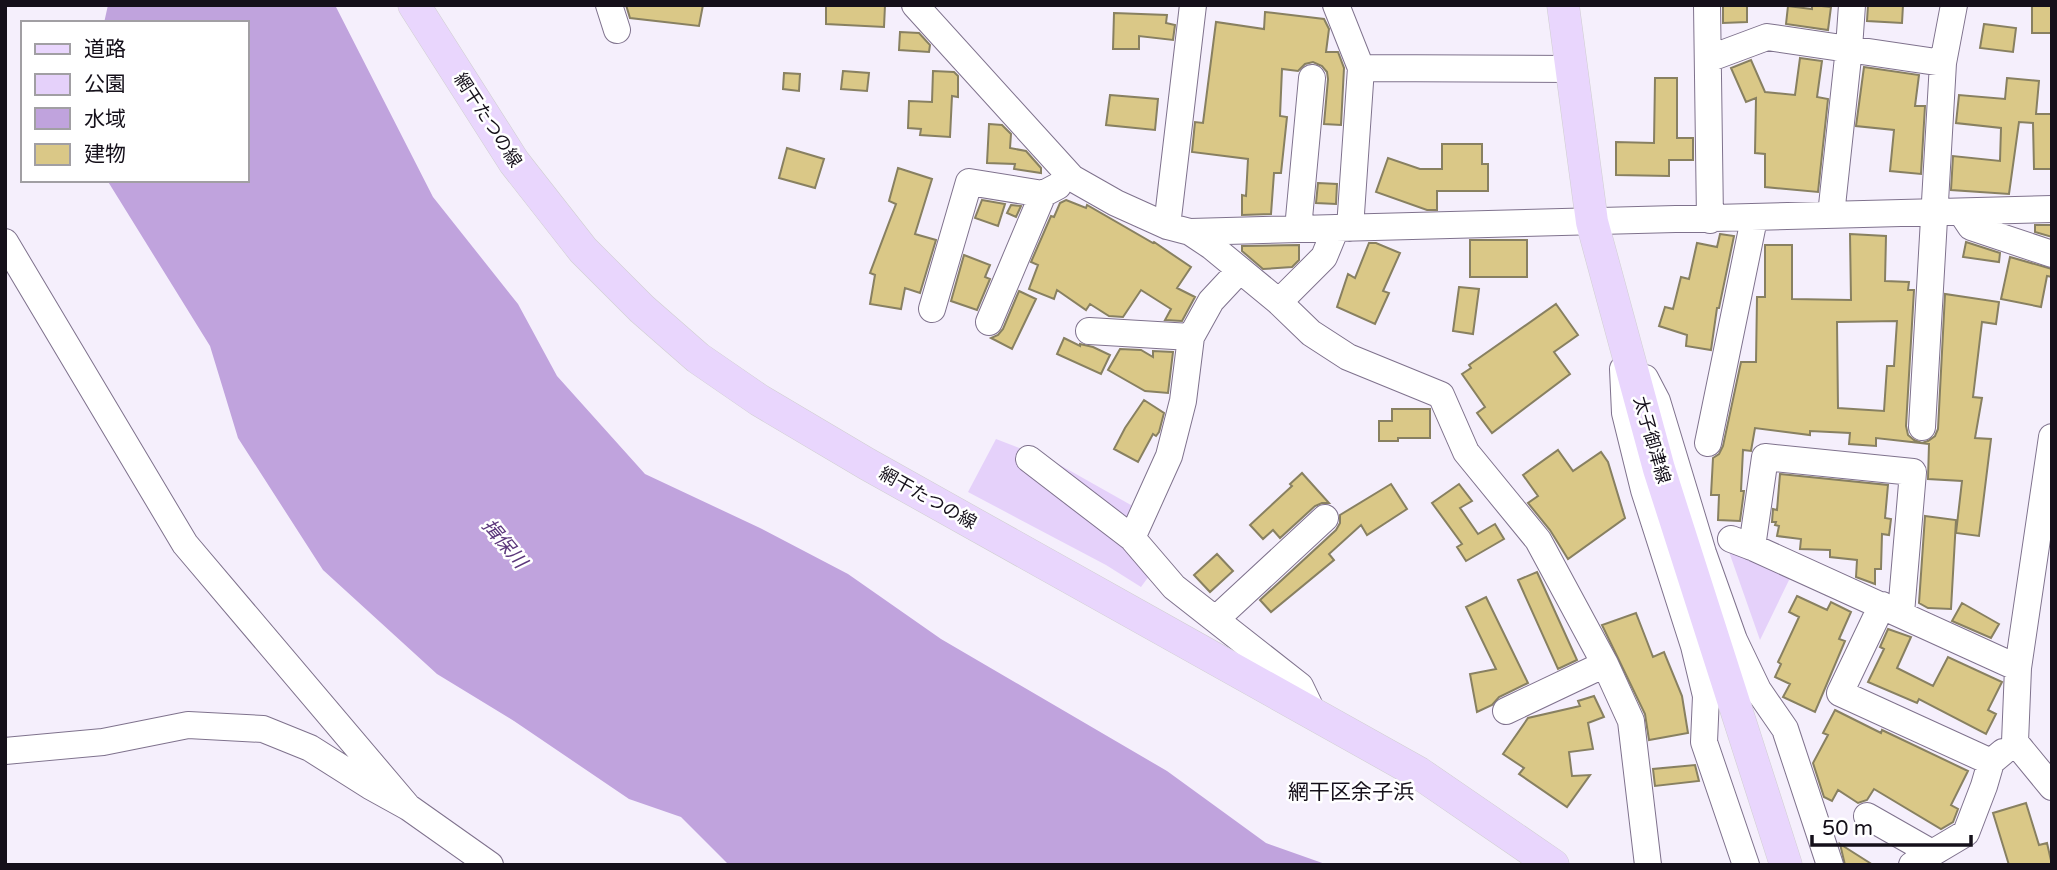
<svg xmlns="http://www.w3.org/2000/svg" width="2057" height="870" font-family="'Varela Round','Noto Sans JP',sans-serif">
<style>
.green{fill:#e5d1fa}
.water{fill:#c0a3dd}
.building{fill:#dac887;stroke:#888061;stroke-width:2;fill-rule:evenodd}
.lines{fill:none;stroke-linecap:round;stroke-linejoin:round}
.minor-casing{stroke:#7f728d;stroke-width:28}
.major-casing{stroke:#d0cfd1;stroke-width:33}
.minor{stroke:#fff;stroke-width:26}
.major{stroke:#e9d6fd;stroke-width:32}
.labels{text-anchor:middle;stroke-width:5;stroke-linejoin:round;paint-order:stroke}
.street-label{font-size:18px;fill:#15101a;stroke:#fff}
.water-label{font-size:19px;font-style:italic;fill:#5b367b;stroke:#fff}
.quarter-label{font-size:21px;fill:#15101a;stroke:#fff}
</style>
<rect width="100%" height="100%" fill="#f5effc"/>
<path class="green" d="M996,439L1051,460L1138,509L1152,572L1141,587L1106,565L968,492Z
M1728,549L1790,578L1760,640Z"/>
<path class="water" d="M108,5H335L433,197L518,304L557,376L645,474L760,528L848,574L941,639L1167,771L1266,843L1328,865H729L681,817L629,799L514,721L437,674L323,570L238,438L210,346L107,180H247V23H104Z"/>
<path class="building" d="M626,5H703L699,26L630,18Z
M826,5H885L884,27L826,24Z
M1723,5H1747V22L1723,23Z
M1812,5L1831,7L1828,30L1786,24L1788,6L1812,9Z
M1868,5H1903L1902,23L1867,21Z
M2032,5H2052V33H2032Z
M1265,12L1324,19L1329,29L1326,52H1338L1344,68L1341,125L1324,124L1328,79L1327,72L1322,66L1313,62L1305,64L1298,71L1282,69L1280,116L1287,117L1281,173H1274L1271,214L1242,215V195L1246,196L1248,159L1192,152L1195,122L1203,123L1216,22L1264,29Z
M1114,13L1167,15L1166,23L1175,25L1173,40L1139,36V49H1113Z
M1984,24L2016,28L2013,52L1980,48Z
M900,32L919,33L930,45L929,52L899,50Z
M1800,58L1822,61L1817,97L1828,99L1818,192L1765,187V154L1755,153L1756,98L1746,102L1731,68L1751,60L1765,92L1795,95Z
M1864,67L1919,75L1915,106H1925L1921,174L1890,171L1894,130L1856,126Z
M843,71L869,73L867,91L841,89Z
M933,71L954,72L958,76V97L952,96L950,137L920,135L921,129L908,128L909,101L932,102Z
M784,73L800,74L799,91L783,89Z
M1655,78H1677V138H1693V160H1669V176L1616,175V142L1654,143Z
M2007,78L2039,81L2036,114H2052V169H2034L2033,123L2019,122L2009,194L1951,190L1953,156L2000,161L2001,128L1956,123L1959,95L2005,99Z
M1110,95L1158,99L1155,130L1106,125Z
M989,124L1002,125L1011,134L1010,148L1026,151L1041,168V173L1014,169L1015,164L987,163Z
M1442,144H1482V164H1488V191H1437V210H1427L1376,192L1388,158L1420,169H1442Z
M787,148L824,159L815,188L779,178Z
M898,168L932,179L915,234L936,240L920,293L905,288L901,309L870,304L875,275L870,273L896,204L889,201Z
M1318,183L1337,184L1336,204L1316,203Z
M982,200L1005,204L998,226L975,218Z
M1066,200L1086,208L1087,205L1153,243L1154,242L1191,267L1177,288L1195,297L1182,321L1165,320L1171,309L1141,290L1123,317L1109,316L1090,304L1086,310L1057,290L1054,299L1029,289L1038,265L1031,262L1051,216L1054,217L1060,203Z
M1011,205L1021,206L1016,217L1007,213Z
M2035,225H2052V237L2035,232Z
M1720,234L1734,236L1719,308H1717L1711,350L1686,346L1687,335L1659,326L1665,307L1673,309L1681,277L1689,279L1697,243L1717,247Z
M1850,234L1886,236L1885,281L1909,282L1908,290H1914L1906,426L1908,435L1914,440L1922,443L1928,441L1935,436L1938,429L1945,294L1999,302L1996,324L1982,322L1973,397L1982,398L1975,438L1991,439L1979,536L1956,533L1962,481L1928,479L1929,444L1876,438V446L1849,444L1850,433L1810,431V435L1755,428L1751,451L1743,450L1741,491H1744L1740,521L1718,520L1719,495H1711L1713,458L1719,454L1723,446L1741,362H1756L1757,297H1765V245H1792V299L1851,300ZM1897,321L1894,366H1887L1884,411L1838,408L1837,322Z
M1470,240H1527V277H1470Z
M1966,242L2000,253L1999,262L1963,257Z
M1369,243H1376L1400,253L1383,291L1389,293L1375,324L1337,307L1348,274L1355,278Z
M1299,245V260L1292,267L1263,269L1242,251V246Z
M964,255L990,265L985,277L990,279L977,310L951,301Z
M2010,257L2052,269V277L2047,276L2041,307L2001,299Z
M1459,287L1479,289L1473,334L1453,331Z
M1019,291L1036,299L1012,349L991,338L998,335L1003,329Z
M1556,304L1578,335L1554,352L1570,374L1492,433L1477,413L1485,407L1462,374L1471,368L1469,365Z
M1064,338L1080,346V344L1093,347L1110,355L1101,374L1057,354Z
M1120,349L1141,350L1153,357V351L1173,352L1168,393L1145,391L1108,370Z
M1144,400L1164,413L1159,432L1156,436L1153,434L1138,462L1114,449L1125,428Z
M1392,409H1430V438H1398V441H1379V421H1392Z
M1558,450L1573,471L1601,452L1608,462L1625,518L1568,559L1550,530L1528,503L1538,496L1523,475Z
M1302,473L1329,503H1322L1315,506L1280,538L1273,530L1263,539L1250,525L1292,486L1290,484Z
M1780,474L1888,485L1885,518L1891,519L1889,535L1882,534L1881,569H1875V584L1856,577L1857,560L1830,557V550L1800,549L1801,539L1777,536L1779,526L1775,525L1776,522H1772L1773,509L1777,510Z
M1391,484L1407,509L1367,535L1361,525L1329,554L1334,560L1271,612L1260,600L1336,530L1340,523V515Z
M1459,484L1472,501L1460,508L1478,534L1495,524L1504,539L1466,561L1457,547L1462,544L1432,503Z
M1925,516L1956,520L1951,609L1928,608L1919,603Z
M1217,554L1233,571L1210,592L1194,575Z
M1537,572L1577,660L1558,669L1518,580Z
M1797,596L1827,610L1831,602L1851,612L1839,639L1845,641L1815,712L1783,697L1790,684L1775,677L1781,664L1778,662L1799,617L1789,612Z
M1486,597L1528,683L1499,697L1492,705L1477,712L1470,674L1496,669L1466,607Z
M1962,603L1999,624L1991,638L1952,621Z
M1636,613L1653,657L1664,652L1682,696L1688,733L1649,740L1645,714L1602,625Z
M1888,629L1911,637L1897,668L1933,686L1948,657L2002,682L1988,710L1996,714L1986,734L1919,699L1917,703L1868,682L1884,649L1880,647Z
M1594,696L1604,717L1588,723L1593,749L1569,752L1572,776L1590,775L1567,807L1519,774L1524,768L1503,754L1528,718L1580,706L1578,701Z
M1835,710L1881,733L1882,730L1968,771L1951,805L1958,809L1953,822L1941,829L1874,789L1867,800L1858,803L1838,790L1832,801L1824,797L1813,763L1828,735L1823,733Z
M1695,765L1699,781L1655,786L1653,769Z
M2026,803L2039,845L2047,843L2052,865H2009L1993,813Z
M1840,844L1873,865H1845Z"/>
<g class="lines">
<g class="minor-casing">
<path id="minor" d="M609,5L617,30
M915,5L1072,178L1116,203L1167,226L1190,232L2052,209
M1336,5L1361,68L1350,228
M1707,5L1710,220
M1708,59L1767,37L1943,63
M1361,68L1572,69
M1961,212L1971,227L2052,254
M1831,215L1849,48L1852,5
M1167,226L1193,5
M1298,229L1312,78
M1190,232L1211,246L1279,302L1311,333L1348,357L1441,395L1466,452L1538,540L1605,664L1631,721L1648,865
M5,242L185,544L408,807
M1239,271L1211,301L1191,337L1183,401L1169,456L1132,538L1174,587L1300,686L1313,713
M1279,302L1324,257L1336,228
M932,309L969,182L1043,194
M989,322L1043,194L1058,186
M1089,331L1191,337
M1623,369L1625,413L1644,490L1694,646L1706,696L1704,742L1746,865
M1645,378L1657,401L1703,553L1734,640L1758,690L1785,729L1830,865
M1922,427L1943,63L1954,5
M2052,437L2018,668L2015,742L2052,787
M1708,443L1754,219
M1029,459L1132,538
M1731,539L1752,547L2018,668
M1752,547L1765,457L1913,472L1901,613
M1882,605L1840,693L1991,762
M1216,619L1325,518
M1506,711L1605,664
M5,751L103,742L188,725L263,729L310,748L370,786L408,807L490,865
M1867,816L1932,853
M1912,865L1966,833L1984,786L1991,762L2003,752"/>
</g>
<g class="major-casing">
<path id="major" d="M414,5L514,162L583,250L642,309L698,358L759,400L867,464L1419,773L1553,865
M1563,5L1592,222L1659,469L1786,865"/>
</g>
<use href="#minor" class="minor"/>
<use href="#major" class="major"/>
</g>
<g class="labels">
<g class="street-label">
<text transform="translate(488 120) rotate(57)" y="6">網干たつの線</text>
<text transform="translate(1652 440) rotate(74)" y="6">太子御津線</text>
<text transform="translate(928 498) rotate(29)" y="6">網干たつの線</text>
</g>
<g class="water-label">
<text transform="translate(505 543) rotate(50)" y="7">揖保川</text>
</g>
<g class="quarter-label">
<text x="1351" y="799">網干区余子浜</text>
</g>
</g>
<rect width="2057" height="870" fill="none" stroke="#15101a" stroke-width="14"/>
<rect x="21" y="21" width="228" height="161" fill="#ffffff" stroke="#a19fa3" stroke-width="2"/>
<rect x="35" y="44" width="35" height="10" fill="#e9d6fd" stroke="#a19fa3" stroke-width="2"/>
<text x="84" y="56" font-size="21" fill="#15101a">道路</text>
<rect x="35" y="74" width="35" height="21" fill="#e5d1fa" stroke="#a19fa3" stroke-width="2"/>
<text x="84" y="91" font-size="21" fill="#15101a">公園</text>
<rect x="35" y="108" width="35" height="21" fill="#c0a3dd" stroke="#a19fa3" stroke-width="2"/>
<text x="84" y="126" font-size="21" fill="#15101a">水域</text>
<rect x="35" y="144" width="35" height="21" fill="#dac887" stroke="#a19fa3" stroke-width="2"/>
<text x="84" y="161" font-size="21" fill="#15101a">建物</text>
<path d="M1812 835v10h159v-10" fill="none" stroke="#15101a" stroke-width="3.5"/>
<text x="1822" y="835" font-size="21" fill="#15101a" stroke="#ffffff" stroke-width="5" paint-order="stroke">50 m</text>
</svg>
